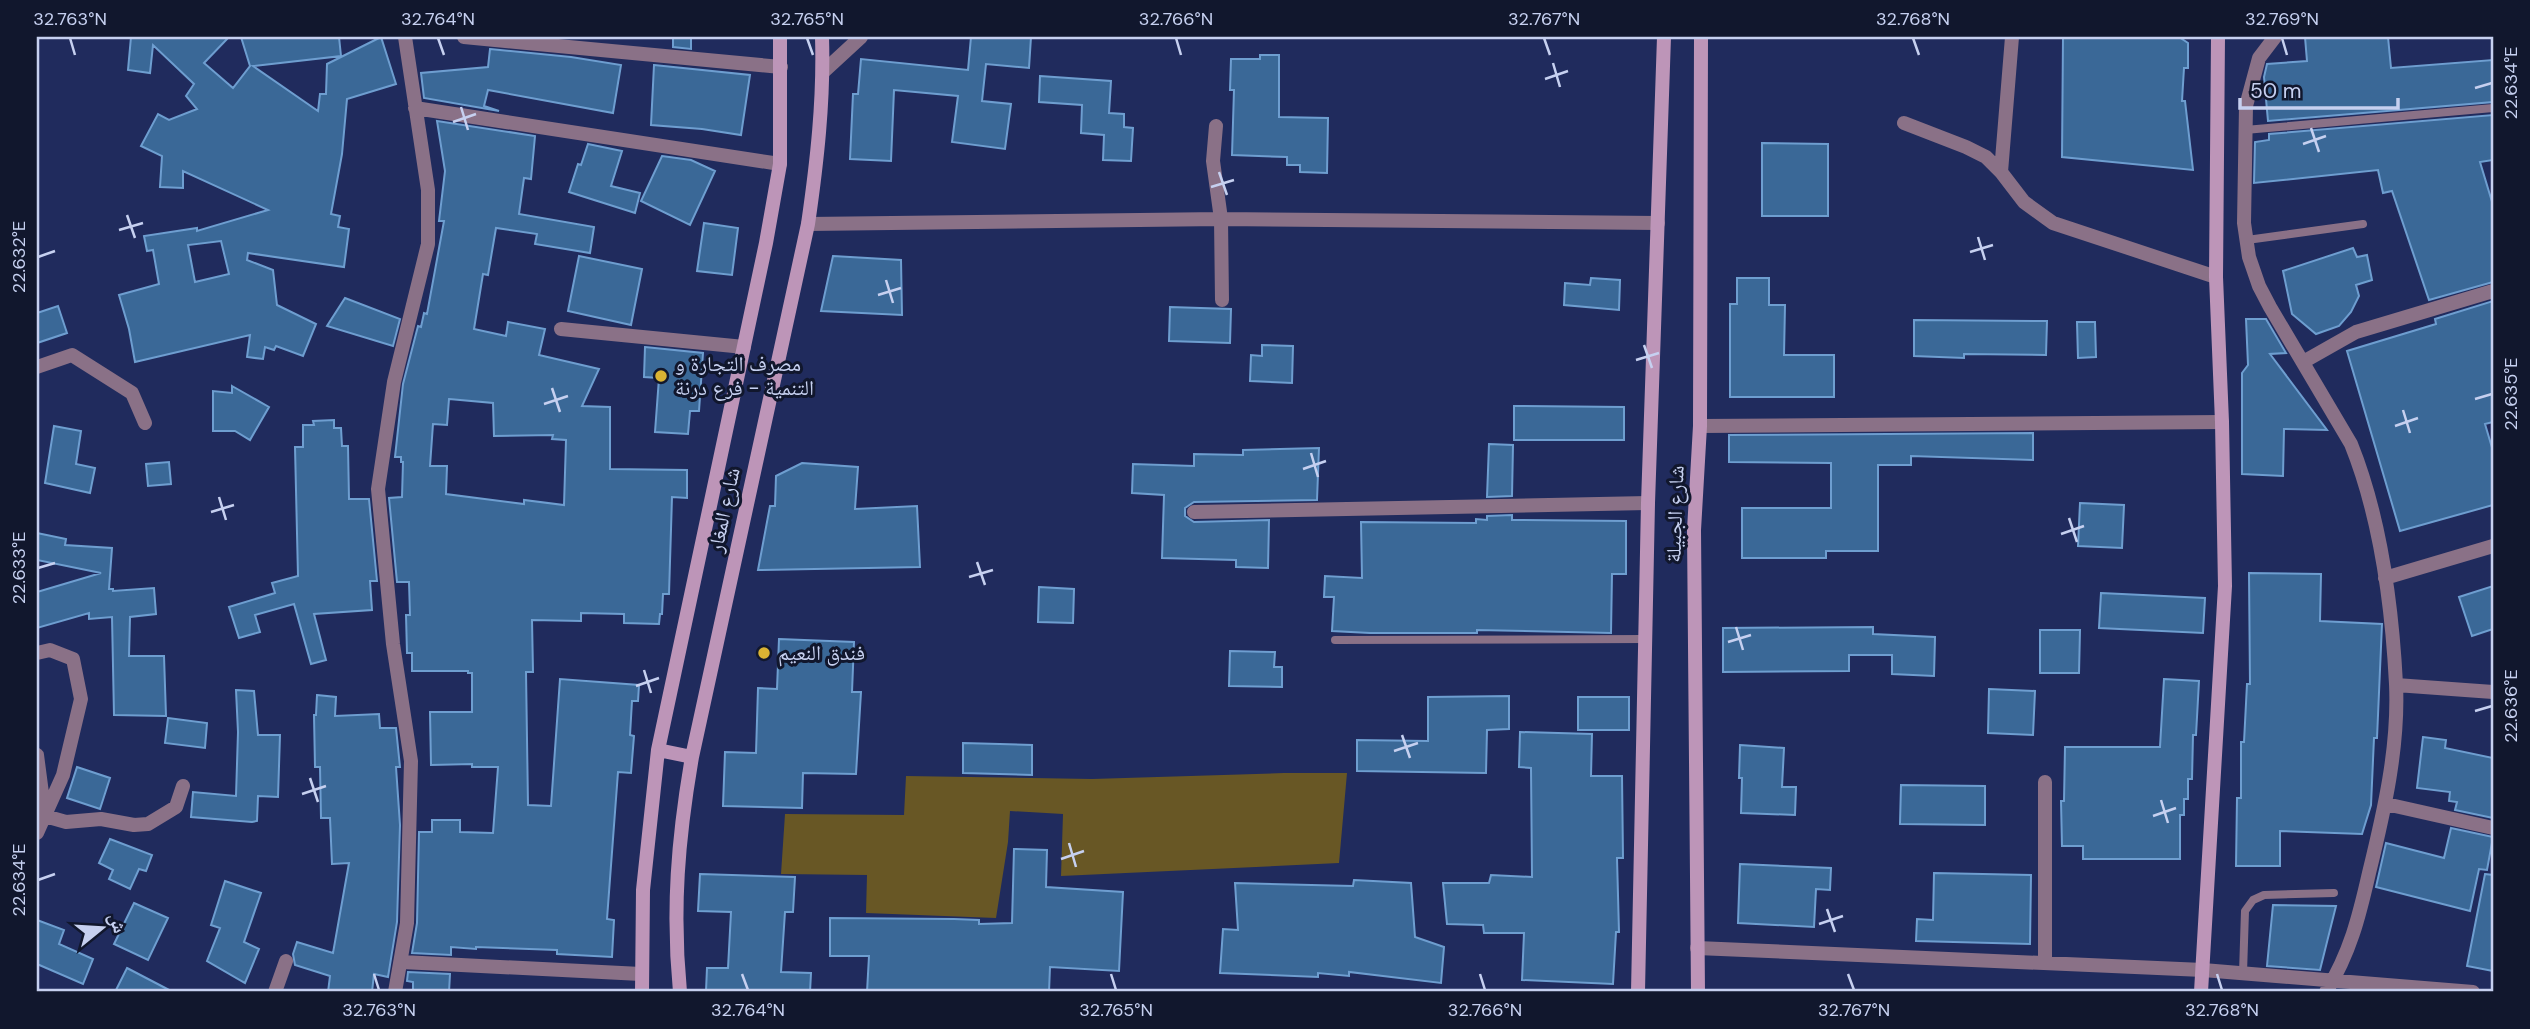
<svg xmlns="http://www.w3.org/2000/svg" width="2530" height="1029" font-family="'DM Sans','Noto Naskh Arabic',sans-serif">
<style>
.green{fill:#685725}
.building{fill:#3a6897;stroke:#6e9ed0;stroke-width:2;fill-rule:evenodd}
.lines{fill:none;stroke-linecap:round;stroke-linejoin:round}
.lane{stroke:#8a7187;stroke-width:8}
.street{stroke:#8a7187;stroke-width:14}
.secondary{stroke:#bd95b8;stroke-width:14}
.ticks{fill:none;stroke:#c6d0f0;stroke-width:2.5}
.poi-dot{fill:#dab333;stroke:#11172d;stroke-width:2.5}
.labels{text-anchor:middle;stroke-width:6;stroke-linejoin:round;paint-order:stroke}
.poi-label{font-size:21px;fill:#c6d0f0;stroke:#11172d;text-anchor:start}
.street-label{font-size:21px;fill:#c6d0f0;stroke:#11172d}
.neatline{fill:none;stroke:#c6d0f0;stroke-width:2.5}
.ticks-label{font-size:18px;text-anchor:middle;fill:#c6d0f0}
</style>
<rect width="100%" height="100%" fill="#202b5d"/>
<path class="green" d="M1284,773H1347L1339,863L1061,876L1063,814L1010,811L1008,842L996,918L866,913L867,875L781,874L785,814L904,815L906,776L1092,779Z"/>
<path class="building" d="M131,37H229L204,63L233,88L250,66L241,37H339L341,56L253,66L318,111L320,94H326L327,64L381,37L396,84L347,99L342,154L331,214L340,216L338,227L349,229L344,267L248,253L247,260L273,270L277,305L316,324L303,356L276,346L274,350L265,347L263,359L247,357L250,335L135,362L129,329L119,295L159,284L153,250L147,251L144,236L197,228V231L268,210L183,171V188L160,187L162,156L141,146L158,114L169,120L197,109L186,96L194,84L153,45L150,73L128,70ZM221,241L229,274L195,282L188,245Z
M673,37H691V49L673,47Z
M971,37H1031L1029,68L986,64L982,101L1011,104L1005,149L952,142L958,96L894,90L891,161L850,159L853,94H858L861,59L968,70Z
M2063,37H2179L2188,43V68H2184L2182,101H2185L2193,170L2062,157Z
M2305,37H2388L2391,68L2493,60V102L2268,121L2264,77L2267,64L2307,61Z
M490,49L571,57L621,65L613,113L488,90L484,106L499,111L424,98L421,73L488,67Z
M1260,55H1279V117L1328,118L1327,173L1300,172V165H1287V157L1232,155L1234,90H1230L1231,59H1260Z
M654,65L750,75L741,135L702,129L651,125Z
M1040,76L1111,81L1109,113L1124,114V127L1133,128L1131,161L1103,160L1104,135L1081,133L1082,105L1039,102Z
M2493,115V160L2480,162L2493,205V282L2429,300L2392,191L2383,193L2378,170L2254,183L2255,142L2269,140V134Z
M437,121L535,136L531,179L524,178L519,214L594,227L590,253L535,244L537,234L496,228L488,275L483,274L474,329L506,336L508,322L545,329L539,355L599,369L582,406L610,407V469L687,470V498L672,497L669,594H663L662,614H660L659,624L624,623V614L581,613V621L532,620L533,672H526L528,805L551,806L560,679L639,685L638,701H632L630,735L634,736L631,773L618,772L607,919L614,920L612,957L557,954V950L476,947V949L451,947V955L412,953L417,923L419,832H432V820H460V832L493,833L498,767H472V764L431,765L430,712H472V673H468V671H412V653H407L406,615H410L409,582H397L389,498L402,497L403,462H401V457H395L403,384L418,326L421,327L424,313L427,314L444,221H439L445,171ZM449,399L493,403L494,436L553,435L552,439L566,440L564,505L524,500V504L446,494L447,466H430L433,424L447,425Z
M1762,143L1828,144V216H1762Z
M588,144L622,151L611,186L640,193L635,213L569,192L578,164L581,165Z
M662,156L691,160L715,171L690,225L641,201Z
M704,223L738,228L732,275L697,271Z
M2353,248L2357,257L2367,255L2372,280L2356,285L2359,296L2351,312L2339,326L2316,334L2292,314L2283,271Z
M579,256L642,269L631,325L568,311Z
M833,256L901,260L902,315L821,311Z
M1591,278L1620,280L1619,310L1564,305L1565,283L1590,285Z
M1737,278H1769V305H1785L1784,355H1834V397H1730V304H1737Z
M345,298L400,319L393,346L327,326Z
M2493,301V422L2485,424L2493,451V505L2400,531L2347,351L2436,324L2435,319Z
M58,306L67,333L37,343V313Z
M1170,307L1231,309L1230,343L1169,341Z
M2246,319H2266L2286,353L2270,354L2327,430L2284,429L2283,476L2242,474V373L2248,365Z
M1914,320L2047,321L2046,355L1964,354V358L1914,356Z
M2077,322H2095L2096,357L2078,358Z
M1262,345L1293,346L1292,383L1250,381L1251,355L1262,356Z
M645,347L703,353L699,411H690L688,434L655,432L659,378L644,377Z
M232,386L269,407L250,440L235,431H213V391L232,393Z
M1514,406L1624,407V440H1514Z
M334,420V428H341L342,446H348L349,499H369L377,581H370L372,610L314,614L326,660L311,664L294,604L255,615L260,632L239,638L229,607L275,593L272,583L298,576L295,447H303V425H314L313,421Z
M54,426L81,431L76,464L95,468L90,493L45,483Z
M2033,433V460L1911,456V465H1878V551H1826V558H1742V508H1831V463L1729,462V435Z
M1489,444L1513,445L1512,496L1487,497Z
M1319,448L1317,500L1194,502L1185,508V516L1194,522L1269,520L1268,568L1236,567V560L1162,558L1164,495L1132,493L1133,464L1194,466V454L1243,455V450Z
M169,462L171,484L148,486L146,464Z
M802,463L858,467L855,509L917,506L920,567L758,570L770,506H775L776,476Z
M2080,503L2124,505L2122,548L2078,546Z
M1512,515V520L1626,521V574H1612L1611,633L1477,630V633H1370L1332,631L1334,597H1324L1325,576L1362,578L1361,522L1476,523V519L1487,520V516Z
M37,533L66,539L65,545L112,548L109,589H113V591L154,588L156,614L130,617L129,656H164L166,716L114,715L112,617L89,619V613L37,628V592L101,573L37,560Z
M2249,573L2321,574L2320,621L2382,624L2377,738H2374L2371,805L2362,834L2280,831V866H2236L2237,798H2241V742H2244L2247,684H2250Z
M2493,586V629L2472,636L2459,597Z
M1039,587L1074,589L1073,623L1038,622Z
M2101,593L2205,598L2203,633L2099,628Z
M1873,627V634L1935,637L1934,676L1892,674V655H1849V671L1723,672V628Z
M2040,630H2080L2079,673H2040Z
M779,639L854,642L852,692H861L856,774L803,773L802,808L723,806L725,752L756,753L758,688L777,689Z
M1230,651L1275,652L1274,667H1282V687L1229,686Z
M2164,679L2199,681L2196,735H2193L2192,779H2188V799H2184V815H2180V859H2083V846H2062L2061,801H2064L2065,747H2160Z
M1989,689L2035,691L2033,735L1988,733Z
M236,690L254,691L258,735H280L278,797L258,796L257,821L252,822L191,817L193,792L236,796L238,732Z
M317,695L336,697L335,716L379,714L380,728H396L400,767H396L400,825L397,922L388,977L374,974L372,992H328L330,976L295,965L293,954L297,942L333,953L349,863L332,864L330,818H321L320,767H315L314,715H316Z
M1509,696V729L1487,730L1486,773L1357,771V740L1428,741V697Z
M1578,697H1629V730H1578Z
M168,718L207,723L205,748L165,743Z
M1520,732L1592,734L1591,776H1622L1623,858H1617L1619,932H1616L1613,984L1522,980L1524,933H1484L1483,925L1447,924L1443,883H1489L1491,875L1532,877L1531,768L1519,767Z
M2423,737L2446,740L2445,748L2493,758V818L2455,810L2457,802L2449,801L2450,792L2417,788Z
M963,743L1032,745V775L963,773Z
M1740,745L1784,748L1782,787H1796L1795,815L1741,813L1742,778H1739Z
M77,767L110,778L100,809L67,798Z
M1901,785L1985,786V825L1900,824Z
M2451,828L2493,837L2487,870L2479,869L2470,911L2376,887L2386,843L2444,858Z
M110,839L152,855L146,871L139,869L130,889L109,879L113,870L99,863Z
M1014,849L1047,850L1046,887L1123,892L1119,971L1050,967L1049,992H867L869,956H830V918L954,919L979,920V924L1012,923Z
M1740,864L1831,868L1830,890L1816,889L1814,927L1738,923Z
M1934,873L2031,875L2030,944L1916,941L1917,919L1933,920Z
M700,874L795,877L793,912H785L781,972L811,973L810,992L706,991L707,968H728L731,912L698,911Z
M2485,874L2493,875V971L2467,966Z
M1354,880L1411,883L1415,937L1444,947L1441,983L1349,972V976L1318,973V977L1220,973L1223,929L1238,930L1235,883L1353,886Z
M225,881L261,893L244,942L259,949L245,983L207,961L220,928L211,925Z
M134,903L168,918L148,960L114,944Z
M2273,905L2336,906L2320,970L2267,966Z
M37,920L64,930L59,944L93,959L83,984L37,964Z
M127,968L173,992H115Z
M408,972L450,974L449,992H413V982L407,981Z"/>
<g class="lines">
<path class="lane" d="M2245,130L2493,108
M2247,240L2363,224
M1335,640L1645,639
M2243,973L2245,911L2253,900L2264,895L2334,893"/>
<path class="street" d="M464,37L781,67
M2275,37L2259,58L2246,106L2244,223L2249,257L2259,286L2270,307L2351,444C2380,516 2392,606 2396,684C2399,747 2384,812 2369,873C2359,917 2350,953 2326,992
M823,72L861,37
M415,108L780,164
M1904,123L1966,147L1986,157L2001,172L2024,202L2053,223L2216,277
M1216,126L1213,161L1221,219L1222,300
M2001,172L2012,37
M808,224L1221,219L1658,223
M561,329L744,347
M2303,362L2356,332L2493,291
M37,367L72,355L132,393L145,423
M1700,426L2222,422
M1194,512L1648,503
M2385,578L2493,546
M37,653L50,650L73,659L81,699L63,775L37,833
M2396,685L2493,692
M37,755L45,816L66,822L101,819L134,825L148,824L176,807L183,786
M2386,804L2493,828
M1697,948L2203,970L2473,992
M402,962L641,974
M2045,963V782
M275,992L286,961
M395,992L407,923L411,761L393,644L378,489L394,382L428,244V190L405,37"/>
<path class="secondary" d="M658,750L692,757
M642,992L643,890L658,750L766,243L780,164V37
M680,992C672,910 678,838 692,757L808,224C817,162 824,100 822,37
M1638,992L1648,503L1664,37
M1698,992L1694,530L1700,426L1701,37
M2201,992L2225,586L2222,422L2216,277L2218,37"/>
</g>
<path class="ticks" d="M70,38L75,55M438,38L444,55M807,38L813,55M1176,38L1181,55M1544,38L1550,55M1913,38L1919,55M2282,38L2287,55M1553,63L1560,87M1545,79L1568,71M2475,88L2492,83M461,107L468,130M453,122L476,114M2311,128L2319,152M2303,144L2326,136M1219,172L1227,195M1211,187L1234,180M127,215L135,238M119,230L143,223M1978,237L1985,260M1970,252L1993,245M38,257L55,251M886,280L893,303M878,295L901,288M1644,345L1652,368M1636,360L1659,353M552,388L560,412M2475,399L2492,394M544,404L568,396M2403,410L2410,433M2395,426L2418,418M1311,453L1318,477M1303,469L1326,461M219,497L226,520M211,512L234,505M2069,518L2077,542M2061,534L2084,526M977,562L985,585M38,568L55,563M969,577L993,570M1736,627L1743,650M1728,642L1751,635M644,670L651,693M636,686L659,678M2475,711L2492,706M1402,735L1410,758M1394,751L1418,743M310,778L318,802M302,794L326,786M2161,800L2168,823M2153,816L2176,808M1069,843L1076,867M1061,859L1084,851M38,880L55,874M1827,909L1835,932M1819,924L1843,916M374,974L379,990M742,974L748,990M1111,974L1116,990M1480,974L1485,990M1848,974L1854,990M2217,974L2222,990"/>
<g class="poi-dot">
<circle cx="661" cy="376" r="7"/>
<circle cx="764" cy="653" r="7"/>
</g>
<g class="labels">
<g class="poi-label">
<text x="675" y="371">مصرف التجارة و<tspan x="675" dy="24">التنمية - فرع درنة</tspan></text>
<text x="778" y="660">فندق النعيم</text>
</g>
<g class="street-label">
<text transform="translate(724 510) rotate(-78)" y="7">شارع المغار</text>
<text transform="translate(1675 514) rotate(-88)" y="7">شارع الجبيلة</text>
</g>
</g>
<rect width="2530" height="1029" fill="none" stroke="#11172d" stroke-width="77"/>
<g transform="translate(102 928) rotate(72)" stroke="#11172d" stroke-width="5" paint-order="stroke">
<path d="M0-5L12 26L0 18L-12 26Z" fill="#c6d0f0"/>
<text y="-10" font-size="19" font-weight="bold" text-anchor="middle" fill="#c6d0f0">ش</text>
</g>
<path d="M2240 98v10h158v-10" fill="none" stroke="#c6d0f0" stroke-width="3.5"/>
<text x="2250" y="98" font-size="21" fill="#c6d0f0" stroke="#11172d" stroke-width="5" paint-order="stroke">50 m</text>
<rect x="38" y="38" width="2454" height="952" class="neatline"/>
<g class="ticks-label">
<text x="70" y="25">32.763°N</text>
<text x="438" y="25">32.764°N</text>
<text x="807" y="25">32.765°N</text>
<text x="1176" y="25">32.766°N</text>
<text x="1544" y="25">32.767°N</text>
<text x="1913" y="25">32.768°N</text>
<text x="2282" y="25">32.769°N</text>
<text transform="translate(2511 83) rotate(-90)" y="6">22.634°E</text>
<text transform="translate(19 257) rotate(-90)" y="6">22.632°E</text>
<text transform="translate(2511 394) rotate(-90)" y="6">22.635°E</text>
<text transform="translate(19 568) rotate(-90)" y="6">22.633°E</text>
<text transform="translate(2511 706) rotate(-90)" y="6">22.636°E</text>
<text transform="translate(19 880) rotate(-90)" y="6">22.634°E</text>
<text x="379" y="1016">32.763°N</text>
<text x="748" y="1016">32.764°N</text>
<text x="1116" y="1016">32.765°N</text>
<text x="1485" y="1016">32.766°N</text>
<text x="1854" y="1016">32.767°N</text>
<text x="2222" y="1016">32.768°N</text>
</g>
</svg>
